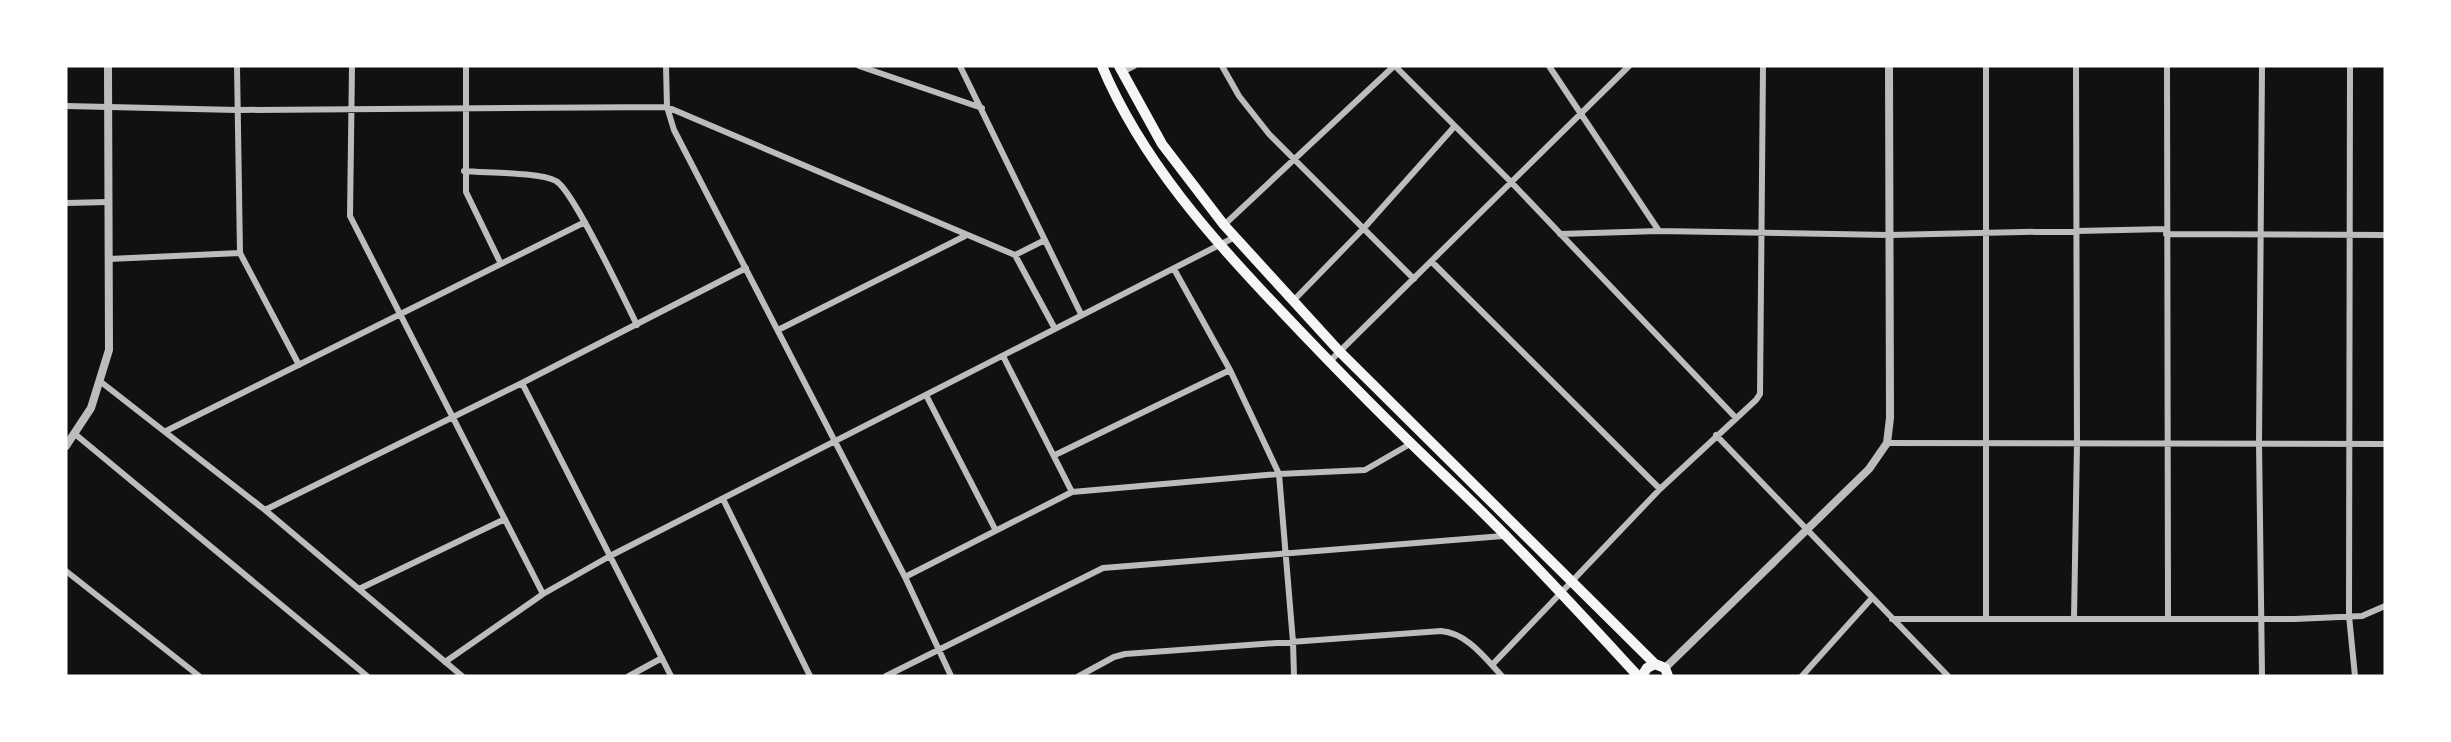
<svg xmlns="http://www.w3.org/2000/svg" width="2451" height="742" font-family="'PT Serif',serif">
<style>
.lines{fill:none;stroke-linecap:round;stroke-linejoin:round}
.minor{stroke:#bcbcbc;stroke-width:6}
.tertiary{stroke:#bcbcbc;stroke-width:8}
.primary{stroke:#f5f5f5;stroke-width:10}
</style>
<rect width="100%" height="100%" fill="#111"/>
<g class="lines">
<path class="minor" d="M237,66L240,253L299,365
M352,66L350,216L543,594
M466,66V192L501,264
M666,66L667,107L674,130L905,577L951,676
M859,66L982,108
M960,66L1081,314
M1222,66L1239,96L1269,134L1414,279
M1395,66L1511,182L1736,418
M1549,66L1659,231
M2167,66L2168,618
M2262,66L2259,443L2262,676
M2350,66L2349,616L2355,676
M1122,72L1134,66
M66,106L237,110L667,107L1015,255L1045,240
M464,171C485,173 540,172 556,181C573,190 625,301 637,325
M66,203L108,202
M1224,225L1394,66
M1560,234L1659,231L1889,235L2166,229
M2166,234L2385,235
M1015,255L1054,327
M109,259L240,253
M1432,262L1660,489
M1174,269L1230,370L1279,474L1293,642L1294,676
M1293,301L1364,228L1454,127
M778,330L965,236
M1003,356L1072,492
M1329,362L1629,66
M101,382L265,510L462,676
M522,383L671,676
M926,395L995,529
M166,431L585,222
M75,434L367,676
M1716,435L1948,676
M1887,443L2385,444
M1055,455L1230,370
M723,499L810,676
M265,510L522,383L746,268
M66,571L199,676
M905,577L1072,492L1279,474L1365,470L1410,444
M359,589L505,519
M1986,618V66
M1892,619H2295L2362,616L2385,606
M2074,619L2077,443L2076,66
M445,662L543,594L610,556L1235,237
M1492,665L1660,489L1756,400L1760,394L1763,66
M629,676L662,658
M886,676L1103,568L1503,536
M1079,676L1114,657L1125,654L1441,631C1467,633 1485,658 1502,676
M1802,676L1872,598"/>
<path class="tertiary" d="M66,446L91,408L109,350L108,66
M1665,668L1869,469L1887,443L1890,418L1889,66"/>
<path class="primary" d="M1102,66C1142,161 1213,240 1283,313C1336,369 1390,424 1446,477C1513,540 1576,609 1638,676
M1119,66L1162,144L1224,225L1340,352L1655,664
M1642,676L1647,668L1655,664L1665,668L1668,676"/>
</g>
<rect width="2451" height="742" fill="none" stroke="#ffffff" stroke-width="135"/>
</svg>
